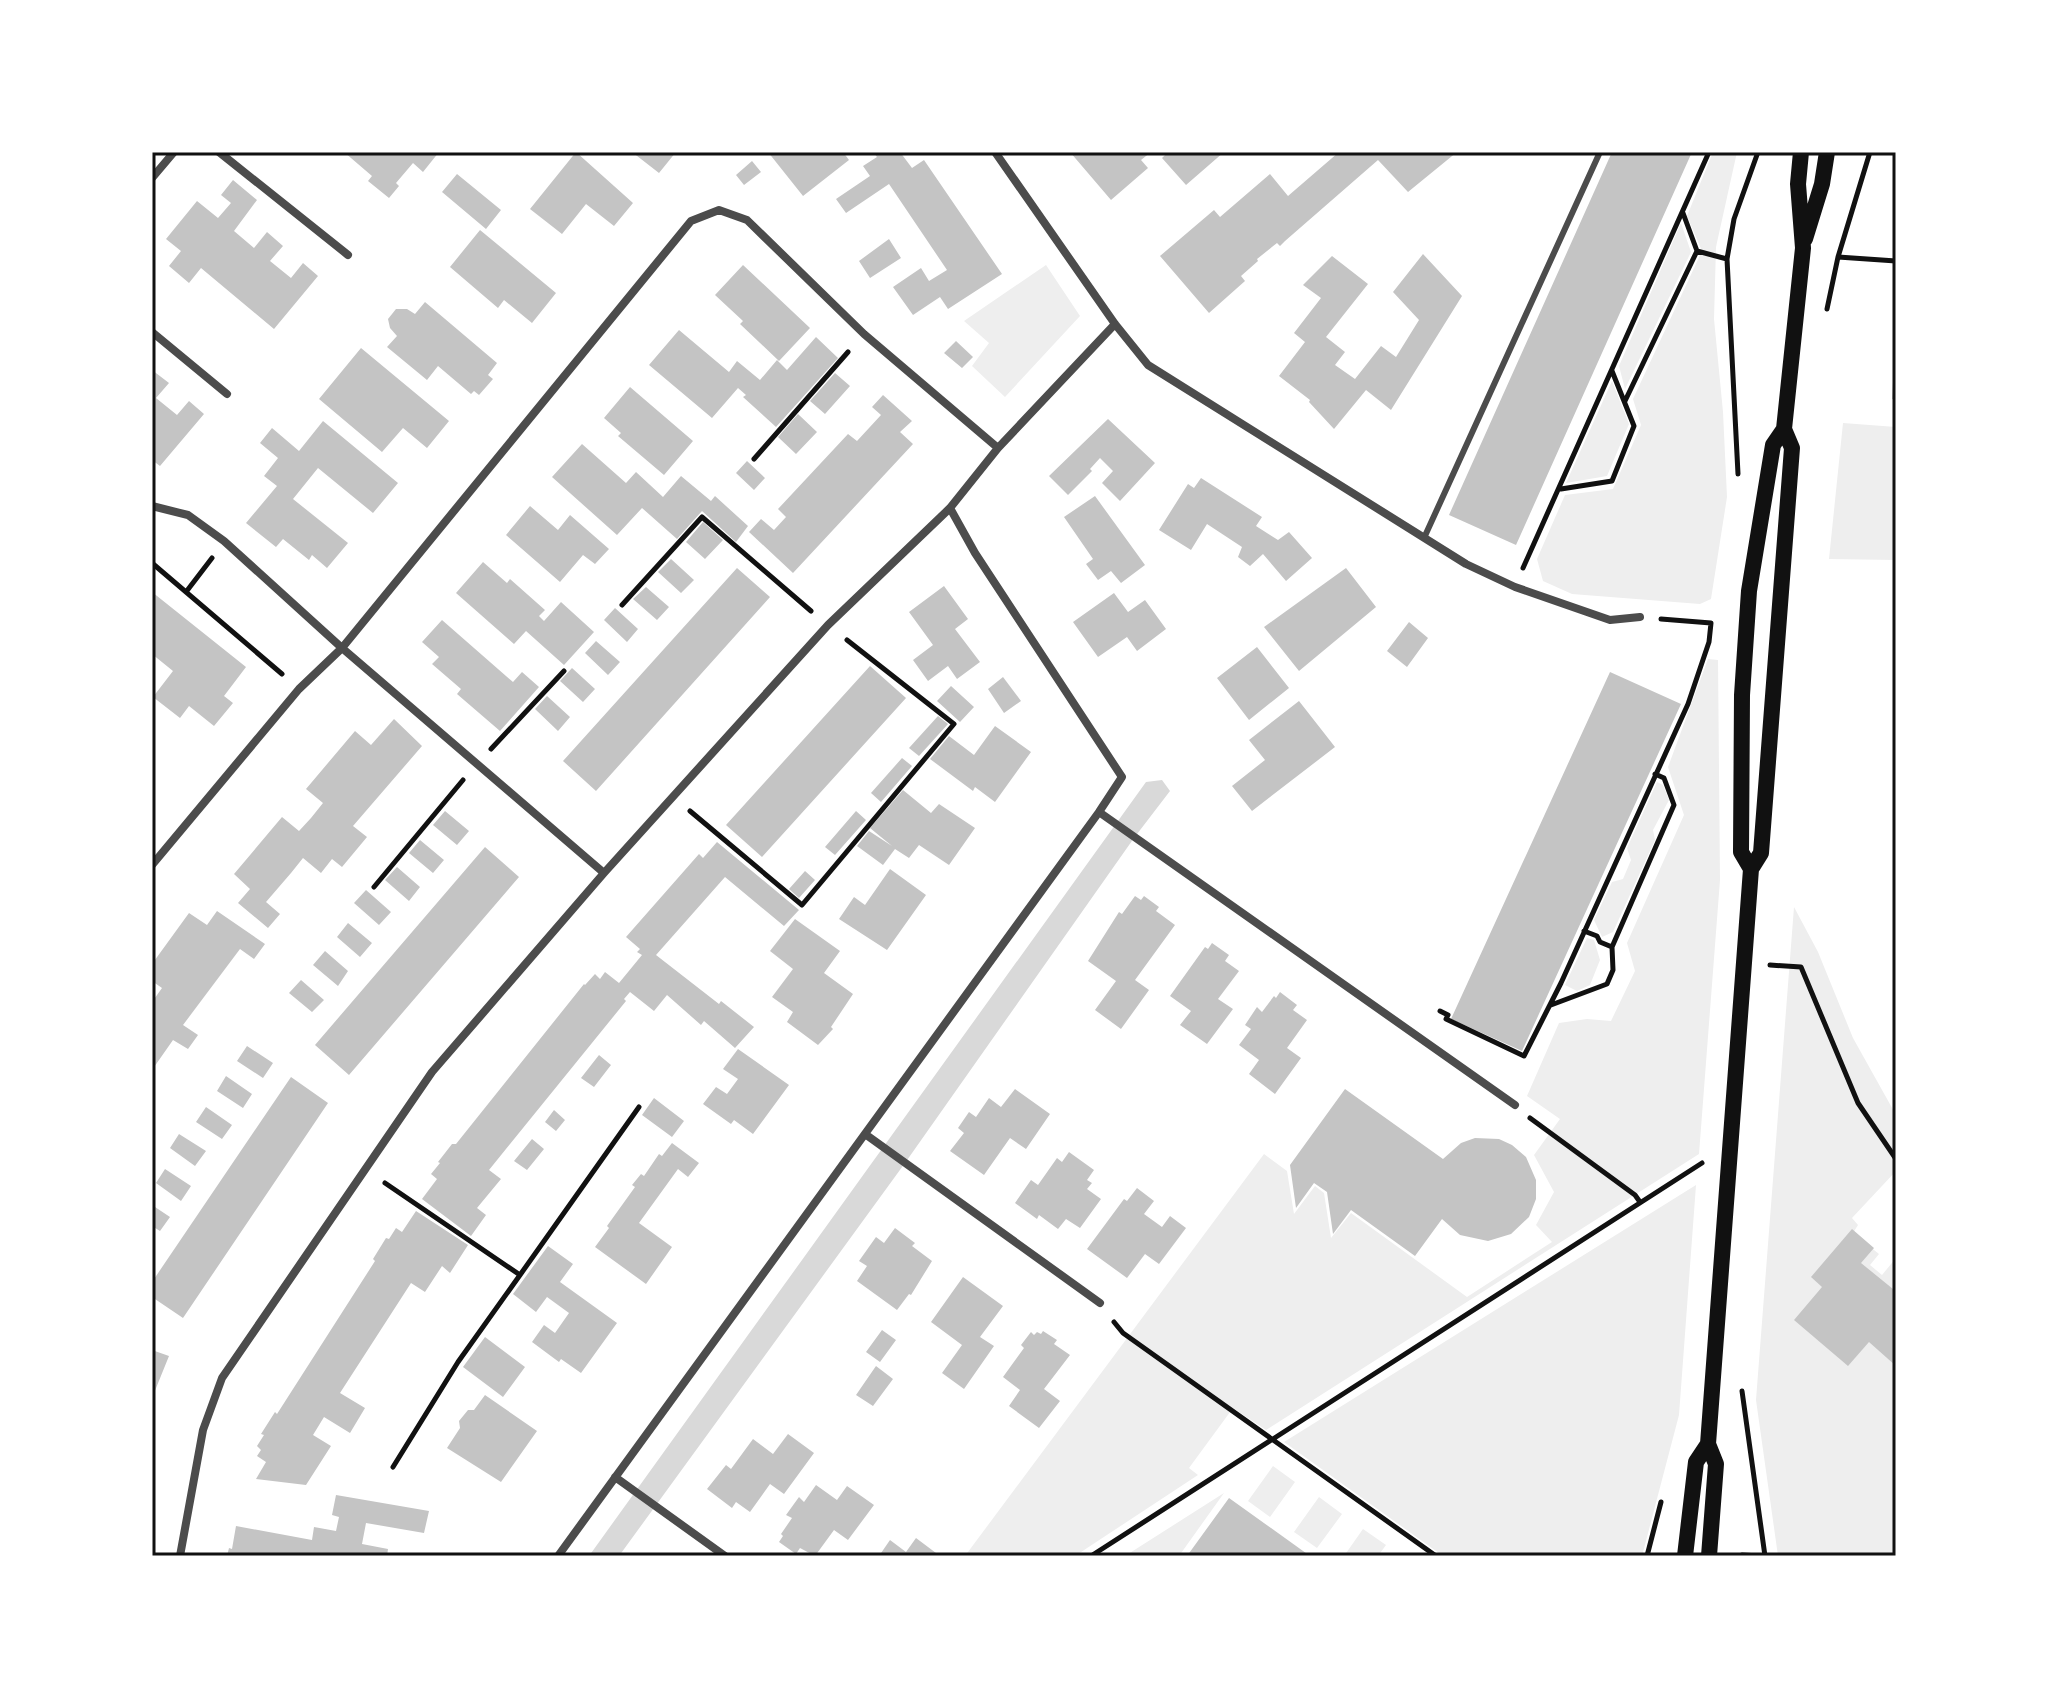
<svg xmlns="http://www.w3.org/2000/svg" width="2048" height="1708" font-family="Lato,sans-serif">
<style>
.green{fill:#eee}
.water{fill:#d9d9d9}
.building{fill:#c4c4c4}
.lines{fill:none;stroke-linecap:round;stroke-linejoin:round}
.path{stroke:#111;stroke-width:5}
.service{stroke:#4c4c4c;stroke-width:6}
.minor{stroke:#4c4c4c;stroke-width:8}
.secondary{stroke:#111;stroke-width:16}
.neatline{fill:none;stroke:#111;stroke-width:3}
</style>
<rect width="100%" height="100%" fill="#fff"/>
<path class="green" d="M1713,152H1737L1716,247L1714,319L1723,412L1727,497L1711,599L1700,604L1572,594L1543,581L1537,559L1565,495L1613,489L1641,425L1633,399L1702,251L1687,216Z
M1681,223L1691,252L1625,389L1619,366Z
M1046,265L1080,316L1005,397L972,366L989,343L964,321Z
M1612,381L1629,424L1607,476L1566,483Z
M1843,423L1896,427V560L1829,559Z
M1708,659L1718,660L1720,880L1699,1154L1266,1430L1233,1408L1189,1468L1198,1475L1075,1556H965L1264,1154L1287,1171L1294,1214L1315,1186L1324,1193L1331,1238L1351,1213L1467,1297L1552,1242L1536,1225L1554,1192L1534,1155L1560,1119L1527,1096L1559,1023L1587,1019L1611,1021L1635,971L1627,943L1684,815L1668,767Z
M1657,782L1663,785L1669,800L1653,830L1655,840L1613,932L1602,937L1594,920L1612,882L1623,879L1631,860L1627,848Z
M1794,907L1818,952L1853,1038L1896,1115V1171L1852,1218L1858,1225L1853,1233L1879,1254L1870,1265L1882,1275L1896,1258V1556H1778L1756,1400Z
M1587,938L1594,940L1600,960L1590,985L1577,991L1565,985Z
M1696,1185L1679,1415L1642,1556H1443L1284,1442Z
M1273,1466L1295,1482L1270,1517L1248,1501Z
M1224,1493L1179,1556H1125Z
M1319,1497L1342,1514L1317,1548L1294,1532Z
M1363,1529L1386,1545L1378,1556H1344Z"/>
<path class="water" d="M1162,780L1170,791L1134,838L905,1163L619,1556H589L1146,782Z"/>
<path class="building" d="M344,152H439L423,172L413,163L396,183L399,186L389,198L368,181L372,176Z
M576,152L633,203L614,226L586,204L562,234L530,209Z
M632,152H676L659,173Z
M768,152H843L849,160L803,196Z
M873,152H900L912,168L924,160L1002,274L948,309L940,297L913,315L893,287L921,268L929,281L947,270L889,184L846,213L836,199L870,176L863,166L877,157Z
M1070,152H1151L1141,160L1148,168L1111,200Z
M1168,152H1224L1186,185L1162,158Z
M1339,152H1457L1408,192L1378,160L1285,241L1280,246L1277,243L1257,259L1258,261L1241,276L1245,281L1209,313L1160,256L1214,210L1220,217L1270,174L1288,196Z
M1612,152H1692L1516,545L1449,515Z
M752,161L761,172L744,185L736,175Z
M457,174L501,210L486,229L442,192Z
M233,180L257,200L234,231L254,248L267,232L283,246L270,261L291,278L303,263L318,276L274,329L201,268L189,283L169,266L181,251L166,239L197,201L218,218L231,203L221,195Z
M480,230L556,293L532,323L504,300L498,308L450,267Z
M889,239L901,258L870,278L859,261Z
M1423,254L1462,296L1391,410L1366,390L1334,429L1309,402L1310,400L1279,376L1305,342L1294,333L1321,298L1303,285L1332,256L1368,284L1326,337L1345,352L1335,365L1355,379L1381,346L1396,357L1419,320L1393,292Z
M743,265L810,328L779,361L740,324L743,321L715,295Z
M425,302L497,363L488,375L493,379L479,395L474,391L471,394L438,366L427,380L387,347L397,336L390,328L388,319L396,309H407L415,314Z
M679,330L729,372L737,361L760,380L777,360L787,370L816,337L838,358L776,427L743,397L746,395L738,388L712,418L649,365Z
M956,341L973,357L962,368L944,353Z
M361,348L449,421L427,448L403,428L382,452L319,399Z
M1894,366H1896V400L1892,399Z
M152,370L169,383L156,398L177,415L189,401L204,414L160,466L152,460Z
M835,373L850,386L825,414L810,401Z
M630,387L693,441L664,475L618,436L621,433L604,418Z
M883,395L912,421L900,432L913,444L793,573L749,532L761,519L774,530L786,517L778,509L848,434L857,441L881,415L872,407Z
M798,414L817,432L796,454L778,437Z
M1108,419L1155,463L1120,501L1102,483L1113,471L1100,458L1090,469L1092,471L1068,495L1049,476Z
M323,421L398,483L373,513L318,468L293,499L348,543L327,568L312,555L309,560L283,539L276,547L246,523L277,486L264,476L278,458L260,443L272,428L299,451Z
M582,444L626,483L636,472L663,497L681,476L711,501L715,496L748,526L736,542L702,511L677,539L642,508L617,535L552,477Z
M747,461L765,478L754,490L736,473Z
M1201,478L1262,517L1256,526L1278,540L1289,532L1312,558L1286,581L1263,554L1250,566L1238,557L1242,547L1207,524L1191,550L1159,530L1188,484L1194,488Z
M1095,496L1145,565L1121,583L1111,571L1098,580L1086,564L1093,559L1064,517Z
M530,506L558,530L570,515L609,549L595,564L583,555L560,582L506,535Z
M703,522L723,540L705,559L686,542Z
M671,559L694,580L681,593L658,572Z
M483,562L507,583L510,579L545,610L539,616L544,621L561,602L594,632L564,665L526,631L514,644L456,593Z
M737,568L770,597L596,791L563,761Z
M1346,568L1376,607L1299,671L1264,627Z
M944,586L968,619L955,629L980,662L957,679L948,666L928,681L913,660L933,645L909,612Z
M646,587L669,607L657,620L633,599Z
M152,592L246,667L224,696L233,703L214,726L189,706L180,718L153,697L173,671L152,654Z
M1114,593L1128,612L1145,600L1166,629L1137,651L1127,637L1098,657L1073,622Z
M615,608L638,629L627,642L604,620Z
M442,620L513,682L522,672L539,687L500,731L457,694L461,689L432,664L439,657L422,642Z
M1409,622L1428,638L1407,667L1387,651Z
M596,641L620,662L608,675L585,653Z
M1257,647L1289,688L1249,720L1217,678Z
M870,666L906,698L762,857L726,825Z
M572,668L595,689L583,702L560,681Z
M1610,672L1681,704L1522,1051L1451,1019Z
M1003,677L1021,701L1004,713L988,689Z
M951,686L974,707L960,722L937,701Z
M547,696L570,717L558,731L535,709Z
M1299,701L1335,747L1252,811L1232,786L1265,760L1249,740Z
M938,716L948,724L919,756L909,748Z
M394,719L422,746L353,826L367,837L342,867L332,859L321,873L303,858L291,873L266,902L280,914L268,928L238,903L250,889L234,874L282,817L299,831L311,818L323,803L306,789L355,731L371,745Z
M995,726L1031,752L995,802L975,787L973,791L930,759L949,736L974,755Z
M902,758L912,766L881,802L871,793Z
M903,790L931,813L939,804L975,828L949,865L919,845L909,858L895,849L883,865L857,846L869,831L892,846L870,828Z
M445,811L469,831L457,845L433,825Z
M856,811L866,820L835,855L825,847Z
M420,840L444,860L433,873L409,853Z
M717,842L799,910L784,926L725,877L656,955L719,1004L721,1001L754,1027L735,1048L704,1021L701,1025L667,995L654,1011L630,992L624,999L626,1001L489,1170L501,1179L477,1208L486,1215L471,1236L422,1199L437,1179L431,1174L440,1163L438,1162L452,1144H456L584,984L585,985L595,974L600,979L605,972L619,983L642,955L637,952L640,949L626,937L699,854L703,858Z
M485,847L519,877L349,1075L315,1045Z
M397,867L420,887L409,901L385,880Z
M890,869L926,895L887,950L839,919L854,897L865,905Z
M805,871L815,880L799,898L789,889Z
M366,890L391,912L379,925L354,903Z
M1135,896L1141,900L1144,896L1159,907L1156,911L1175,925L1135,980L1149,990L1121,1029L1095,1010L1116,981L1088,961L1119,912L1122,914Z
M217,911L265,944L254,959L240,949L183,1025L198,1035L188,1049L173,1040L152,1070V1002L162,988L152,981V964L189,913L207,925Z
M795,919L840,951L824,973L853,994L831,1027L833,1029L818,1045L787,1022L793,1012L772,997L793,969L770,951Z
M348,923L372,943L360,957L337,937Z
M1212,943L1229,955L1225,961L1239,971L1218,999L1233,1009L1207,1044L1180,1025L1191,1011L1170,996L1205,947L1208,949Z
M325,951L348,971L338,986L313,965Z
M301,980L324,1000L312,1012L289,993Z
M1280,992L1297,1005L1293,1010L1307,1020L1287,1048L1301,1058L1275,1094L1249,1074L1259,1060L1239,1045L1251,1029L1245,1025L1257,1007L1262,1012L1274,996L1276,998Z
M247,1046L273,1063L263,1078L237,1061Z
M738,1049L789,1085L753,1134L734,1120L731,1124L703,1104L716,1087L727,1094L738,1079L723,1069Z
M599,1055L611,1065L594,1087L581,1078Z
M226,1076L252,1094L243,1108L217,1091Z
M291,1077L328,1103L183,1318L152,1297V1282Z
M1015,1089L1050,1114L1026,1149L1010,1138L984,1175L950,1151L964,1133L958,1128L969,1112L976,1117L989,1098L1001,1107Z
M1345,1089L1443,1159L1461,1143L1475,1138L1499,1139L1512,1145L1526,1157L1536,1180V1199L1529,1217L1511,1234L1488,1241L1460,1235L1442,1219L1415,1256L1351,1210L1333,1234L1327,1192L1314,1183L1296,1208L1290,1165Z
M654,1098L684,1121L672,1137L642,1115Z
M206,1107L232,1125L222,1139L196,1122Z
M554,1110L565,1120L556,1131L545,1122Z
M179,1134L206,1151L195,1166L170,1148Z
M532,1139L544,1149L527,1170L514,1161Z
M672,1143L699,1163L688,1177L678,1169L639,1223L672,1247L646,1284L595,1247L609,1228L607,1226L635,1187L632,1185L641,1174L644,1176L659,1154L662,1156Z
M1069,1152L1094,1170L1087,1180L1092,1183L1087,1189L1101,1199L1080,1228L1066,1219L1058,1229L1039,1215L1037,1219L1015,1203L1031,1180L1038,1185L1057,1158L1062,1162Z
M165,1169L191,1186L181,1201L156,1183Z
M1137,1188L1154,1201L1144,1214L1162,1227L1170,1216L1186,1228L1159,1264L1145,1254L1127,1278L1087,1249L1124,1199L1127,1201Z
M152,1205L170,1217L160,1231L152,1226Z
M416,1211L468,1245L450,1273L442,1266L425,1292L411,1283L340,1393L365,1408L350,1433L324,1417L313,1435L331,1446L306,1485L256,1479L266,1462L257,1456L261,1450L257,1446L264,1435L261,1434L275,1412L277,1414L375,1261L373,1259L386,1238L389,1239L396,1228L402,1232Z
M895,1228L915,1243L912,1246L932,1261L911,1295L909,1294L897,1310L857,1281L867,1266L859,1261L876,1237L884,1243Z
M1852,1229L1874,1248L1861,1263L1893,1289L1896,1285V1366L1869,1342L1848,1366L1794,1320L1822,1287L1811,1277Z
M548,1246L573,1264L560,1282L617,1323L581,1373L561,1359L559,1362L532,1342L544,1325L555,1333L569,1313L547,1297L536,1312L513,1294Z
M963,1277L1003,1306L980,1337L994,1346L964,1389L942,1373L962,1345L931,1322Z
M882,1330L896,1340L880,1362L866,1352Z
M1043,1331L1057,1340L1054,1344L1070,1355L1044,1389L1060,1401L1039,1428L1009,1406L1020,1390L1003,1377L1024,1348L1021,1345L1031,1332L1034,1335L1037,1332L1041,1334Z
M485,1337L525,1367L503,1397L463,1367Z
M152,1350L169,1356L152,1398Z
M876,1366L893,1379L873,1406L856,1395Z
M485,1395L537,1431L501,1482L447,1448L460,1428L459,1421L468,1410H474Z
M788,1434L814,1453L784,1494L770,1484L750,1512L736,1502L732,1508L707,1489L726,1465L731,1469L753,1439L773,1454Z
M816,1485L837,1500L847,1486L874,1505L848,1540L834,1530L815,1556L800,1548L796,1554L779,1542L783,1536L781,1534L792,1518L786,1515L799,1497L804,1502Z
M336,1495L429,1511L424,1533L366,1523L362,1544L388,1549L387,1556H227L229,1548L232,1549L236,1526L312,1540L314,1527L336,1531L339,1517L332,1515Z
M1229,1498L1310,1556H1187Z
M916,1538L940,1556H879L890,1540L906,1552Z"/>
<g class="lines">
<path class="path" d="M1697,251L1727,259
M1838,257L1896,261
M1827,309L1838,257L1870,152
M1625,401L1697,251L1683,213
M754,459L848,352
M1738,474L1727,259L1734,219L1758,152
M1561,489L1612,481L1634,426L1612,371
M152,563L282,674
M1523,568L1709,152
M186,592L212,558
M622,605L702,517L811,611
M1661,619L1711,623
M491,749L564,671
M690,811L802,905L954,724L847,640
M374,887L463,780
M1612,947L1674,805L1664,778L1655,774
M1770,965L1801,967L1858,1103L1896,1159
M1551,1005L1607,984L1613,970L1612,947L1600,942L1597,936L1584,931
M1440,1011L1448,1015L1446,1019L1524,1056L1561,983L1688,704L1709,642L1711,623
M1530,1118L1635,1195L1640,1202
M385,1183L520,1275L458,1362L393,1467
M520,1275L639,1107
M1114,1322L1123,1333L1436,1556
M1742,1391L1765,1556
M1742,1555L1760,1556
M1091,1556L1702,1163
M1647,1556L1661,1502"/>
<path class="service" d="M1424,538L1600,152"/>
<path class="minor" d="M219,152L348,255
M995,152L1115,324L1148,365L1466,564L1515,587L1610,620L1640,617
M152,178L174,152
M152,332L227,394
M152,506L188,515L224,541L342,648L604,873
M1099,812L1515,1105
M152,865L299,689L342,648L691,221L719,210L747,220L864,334L998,448
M865,1134L1100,1303
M615,1477L725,1556
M180,1556L203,1430L222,1378L432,1072L604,873L828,625L950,508L998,448L1115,324
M558,1556L1099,812L1122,777L975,553L950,508"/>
<path class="secondary" d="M1805,239L1822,184L1827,152
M1751,869L1741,852L1742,695L1749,591L1773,445L1784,429L1803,248L1798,184L1801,152
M1685,1556L1696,1462L1708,1444
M1709,1556L1716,1464L1708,1444L1751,869L1761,853L1792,448L1784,429"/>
</g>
<rect width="2048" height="1708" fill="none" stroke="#ffffff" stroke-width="308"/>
<rect x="154" y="154" width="1740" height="1400" class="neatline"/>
</svg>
